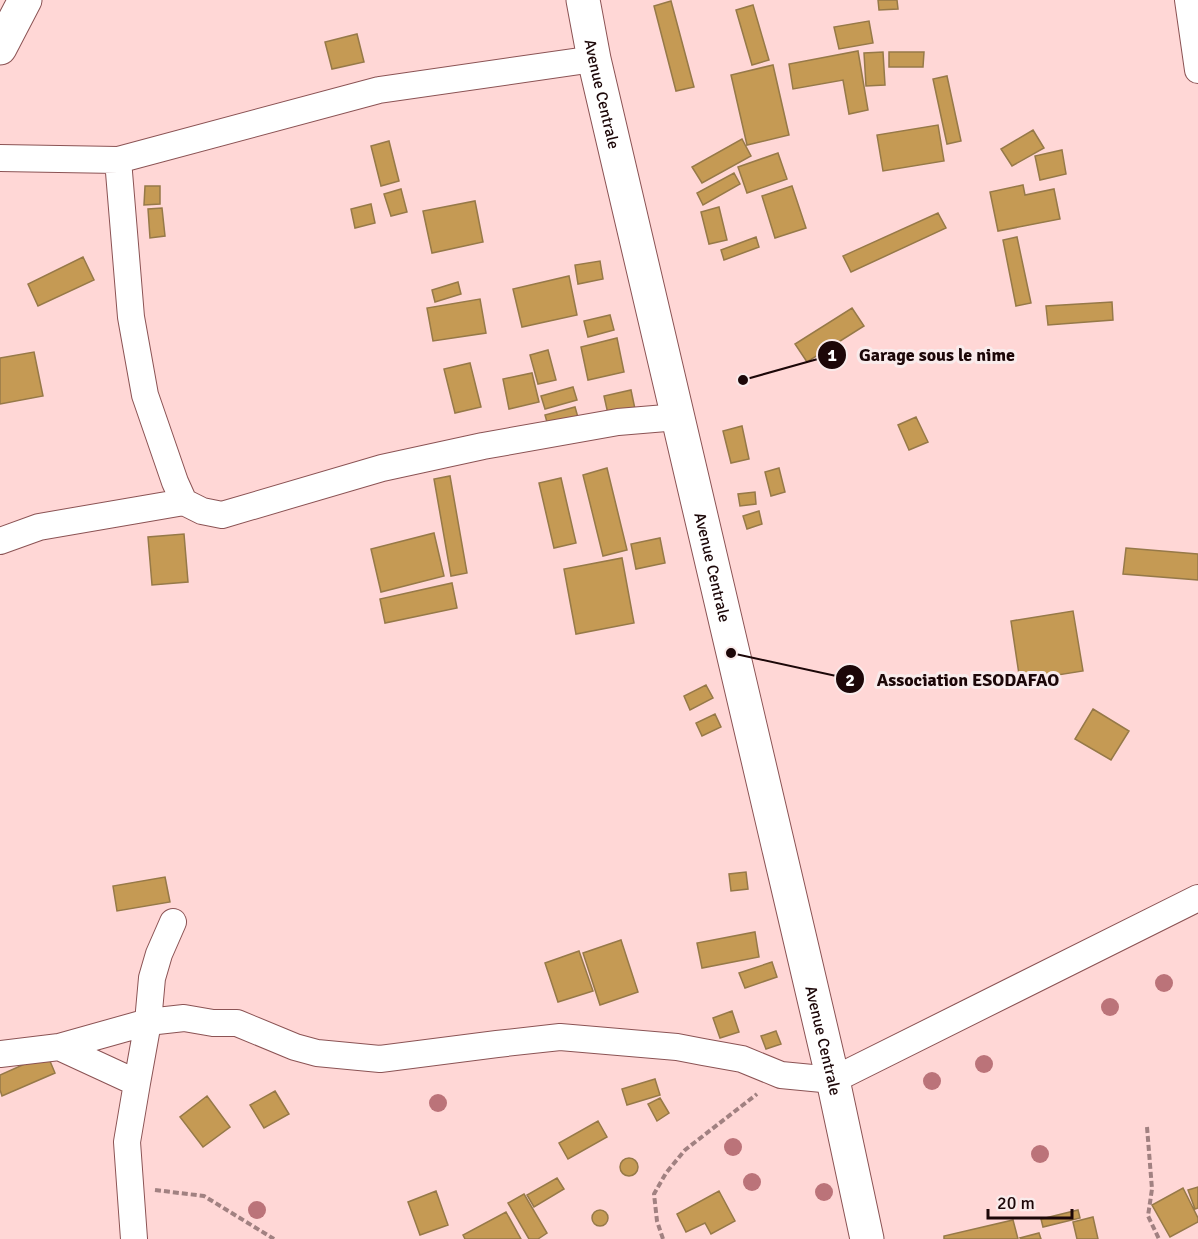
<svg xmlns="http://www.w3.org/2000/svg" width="1198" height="1239" font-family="Signika,sans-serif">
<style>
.building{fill:#c59a54;stroke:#967948;stroke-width:1.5}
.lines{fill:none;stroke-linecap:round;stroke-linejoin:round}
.street-casing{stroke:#8b5354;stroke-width:28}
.secondary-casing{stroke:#8b5354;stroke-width:35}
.highway-casing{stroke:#8b5354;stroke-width:35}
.path{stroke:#a18181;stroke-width:4;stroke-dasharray:6 3;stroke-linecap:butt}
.street{stroke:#fff;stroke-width:26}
.secondary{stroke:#fff;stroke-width:33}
.highway{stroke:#fff;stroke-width:33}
.tree{fill:#bb7379}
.labels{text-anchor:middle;stroke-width:6;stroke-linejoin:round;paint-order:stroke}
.street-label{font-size:16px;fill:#1c0708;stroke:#f9ebeb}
.leader{fill:none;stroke:#1c0708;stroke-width:2}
.callout-dot{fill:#1c0708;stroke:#f9ebeb;stroke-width:2}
.mark-label{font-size:18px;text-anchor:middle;font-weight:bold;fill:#fff}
.callout-label{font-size:18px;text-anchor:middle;font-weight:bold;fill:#1c0708;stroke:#f9ebeb;stroke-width:6;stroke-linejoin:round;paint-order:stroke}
</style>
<rect width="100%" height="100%" fill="#ffd7d6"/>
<path class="building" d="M878,0H897L898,9L879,10Z
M671,1L694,87L676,91L654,6Z
M753,5L769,60L752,65L736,10Z
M869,21L873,43L839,49L834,27Z
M357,34L364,62L332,69L325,42Z
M858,51L868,110L849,114L843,80L793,89L789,64Z
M883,52L885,85L866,86L864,53Z
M889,52H924L923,67H889Z
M773,65L789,135L747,145L731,75Z
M947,76L961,141L947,144L933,79Z
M938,125L944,161L883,171L877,135Z
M1033,130L1044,148L1012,166L1001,149Z
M742,139L751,156L702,183L692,167Z
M389,141L399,181L381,186L371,146Z
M1062,150L1066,174L1040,180L1035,156Z
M778,153L787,179L747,193L738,167Z
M734,173L740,184L703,205L697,193Z
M1023,185L1025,195L1054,189L1060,219L998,231L990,192Z
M145,186H160V204L144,205Z
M792,186L806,228L775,238L762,196Z
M401,189L407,212L391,216L384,194Z
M475,201L483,242L432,253L423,211Z
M371,204L375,223L355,228L351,209Z
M719,207L727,240L709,244L701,212Z
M162,208L165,236L150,238L148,209Z
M938,213L946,228L851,272L843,256Z
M756,237L759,247L724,260L721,250Z
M1017,237L1031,303L1016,306L1003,240Z
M83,257L94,280L38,306L28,284Z
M600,261L603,279L578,284L575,265Z
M569,276L577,315L522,327L513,289Z
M458,282L461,294L435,302L432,290Z
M480,299L486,333L433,341L427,308Z
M1112,302L1113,320L1048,325L1046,306Z
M852,308L864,326L807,362L795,344Z
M610,315L614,330L588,337L584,321Z
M617,338L624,372L588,380L581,347Z
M548,350L556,380L538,384L530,355Z
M34,352L43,396L0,404V358Z
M470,363L481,407L455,413L444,369Z
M532,373L539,402L509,409L503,379Z
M573,387L577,400L545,409L541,396Z
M631,390L635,409L608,414L604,396Z
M575,407L579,421L549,429L545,415Z
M916,417L928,442L909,450L898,425Z
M742,426L749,459L731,463L723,431Z
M607,468L627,550L603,556L583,475Z
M779,468L785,492L771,496L765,472Z
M450,476L467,573L451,576L434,479Z
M561,478L576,543L554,548L539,483Z
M755,492L756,504L740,506L738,494Z
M759,511L762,524L747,529L743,516Z
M434,533L444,576L381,592L371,549Z
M184,534L188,582L152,585L148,537Z
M660,538L665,563L636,569L631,544Z
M1126,548L1198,554V580L1123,574Z
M622,558L634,623L576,634L564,569Z
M452,583L457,608L385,623L380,599Z
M1073,611L1083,671L1020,681L1011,621Z
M706,685L713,698L690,710L684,696Z
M1093,709L1129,731L1111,760L1075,739Z
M715,714L721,727L702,736L696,723Z
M746,872L748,889L731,891L729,874Z
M165,877L170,902L117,911L113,886Z
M755,932L759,957L702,968L697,943Z
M621,940L638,992L600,1005L583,953Z
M579,951L593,991L558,1002L545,963Z
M772,962L777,977L745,988L739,973Z
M732,1011L739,1032L720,1038L713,1018Z
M776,1031L781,1044L766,1049L761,1036Z
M47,1054L55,1073L2,1096L0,1090V1075Z
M655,1079L660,1095L627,1105L622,1089Z
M275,1091L289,1114L264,1128L250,1105Z
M207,1096L230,1127L203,1147L180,1117Z
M660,1098L669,1113L657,1121L648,1104Z
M598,1121L607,1137L568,1159L559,1143Z
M620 1167a9 9 0 1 1 18 0a9 9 0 1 1-18 0Z
M557,1178L564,1189L534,1207L527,1195Z
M1198,1187V1208L1195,1209L1188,1190Z
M1183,1188L1198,1218V1222L1170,1237L1152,1205Z
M436,1191L448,1225L420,1235L408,1202Z
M719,1191L735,1221L711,1234L705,1223L686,1232L677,1214Z
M524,1194L547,1233L538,1239H529L508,1203Z
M592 1218a8 8 0 1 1 16 0a8 8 0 1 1-16 0Z
M1078,1210L1080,1218L1043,1227L1041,1219Z
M506,1212L521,1239H465L463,1235Z
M1093,1217L1098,1239H1077L1073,1222Z
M1013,1220L1018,1239H944V1236Z
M1039,1233L1041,1239H1021L1020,1238Z"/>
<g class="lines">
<g class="street-casing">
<path id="street" d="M1188,0L1198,70
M0,158L118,160L131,317L145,395L175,482L184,502L202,511L222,515L382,468L483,446L618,422L678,417
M118,160L379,90L594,59
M0,541L39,527L184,502
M59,1047L148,1022L152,978L159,954L173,922
M0,1054L59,1047L137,1083L127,1142L134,1239
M137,1083L148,1022L184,1018L213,1023H237L295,1047L317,1053L380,1059L497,1044L560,1037L677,1047L703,1052L742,1059L781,1075L833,1080L1198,898"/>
</g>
<g class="secondary-casing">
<g id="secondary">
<path id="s1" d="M583,0L594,59L833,1080L867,1239"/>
</g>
</g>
<g class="highway-casing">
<path id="highway" d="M0,48L25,0"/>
</g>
<path class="path" d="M1147,1127L1152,1189L1148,1216L1159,1239
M155,1190L204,1196L274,1239
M663,1239L657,1221L654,1194L666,1173L685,1150L757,1094"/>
<use href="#street" class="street"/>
<use href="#secondary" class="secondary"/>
<use href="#highway" class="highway"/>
</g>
<g class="tree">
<circle cx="1164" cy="983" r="9"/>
<circle cx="1110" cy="1007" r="9"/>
<circle cx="984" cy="1064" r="9"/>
<circle cx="932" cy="1081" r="9"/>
<circle cx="438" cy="1103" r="9"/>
<circle cx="733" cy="1147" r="9"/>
<circle cx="1040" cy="1154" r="9"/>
<circle cx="752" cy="1182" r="9"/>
<circle cx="824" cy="1192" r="9"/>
<circle cx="257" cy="1210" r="9"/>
</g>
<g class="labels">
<g class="street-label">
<text dy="6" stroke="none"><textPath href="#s1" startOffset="96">Avenue Centrale</textPath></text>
<text dy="6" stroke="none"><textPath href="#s1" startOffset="582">Avenue Centrale</textPath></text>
<text dy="6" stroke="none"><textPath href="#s1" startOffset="1068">Avenue Centrale</textPath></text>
</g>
</g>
<path class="leader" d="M743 380L832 355M731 653L850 679"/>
<g class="callout-dot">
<circle cx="743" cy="380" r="6"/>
<circle cx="731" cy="653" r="6"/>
<circle cx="832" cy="355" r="15"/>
<circle cx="850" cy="679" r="15"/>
</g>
<g class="mark-label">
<text x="832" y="361">1</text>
<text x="850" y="686">2</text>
</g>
<g class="callout-label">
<text x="937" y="361">Garage sous le nime</text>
<text x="968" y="686">Association ESODAFAO</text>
</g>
<path d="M988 1209v9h84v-9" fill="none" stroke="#1c0708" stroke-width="3"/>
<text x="997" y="1209" font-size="18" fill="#1c0708" stroke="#f9ebeb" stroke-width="4.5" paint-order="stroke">20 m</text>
</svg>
